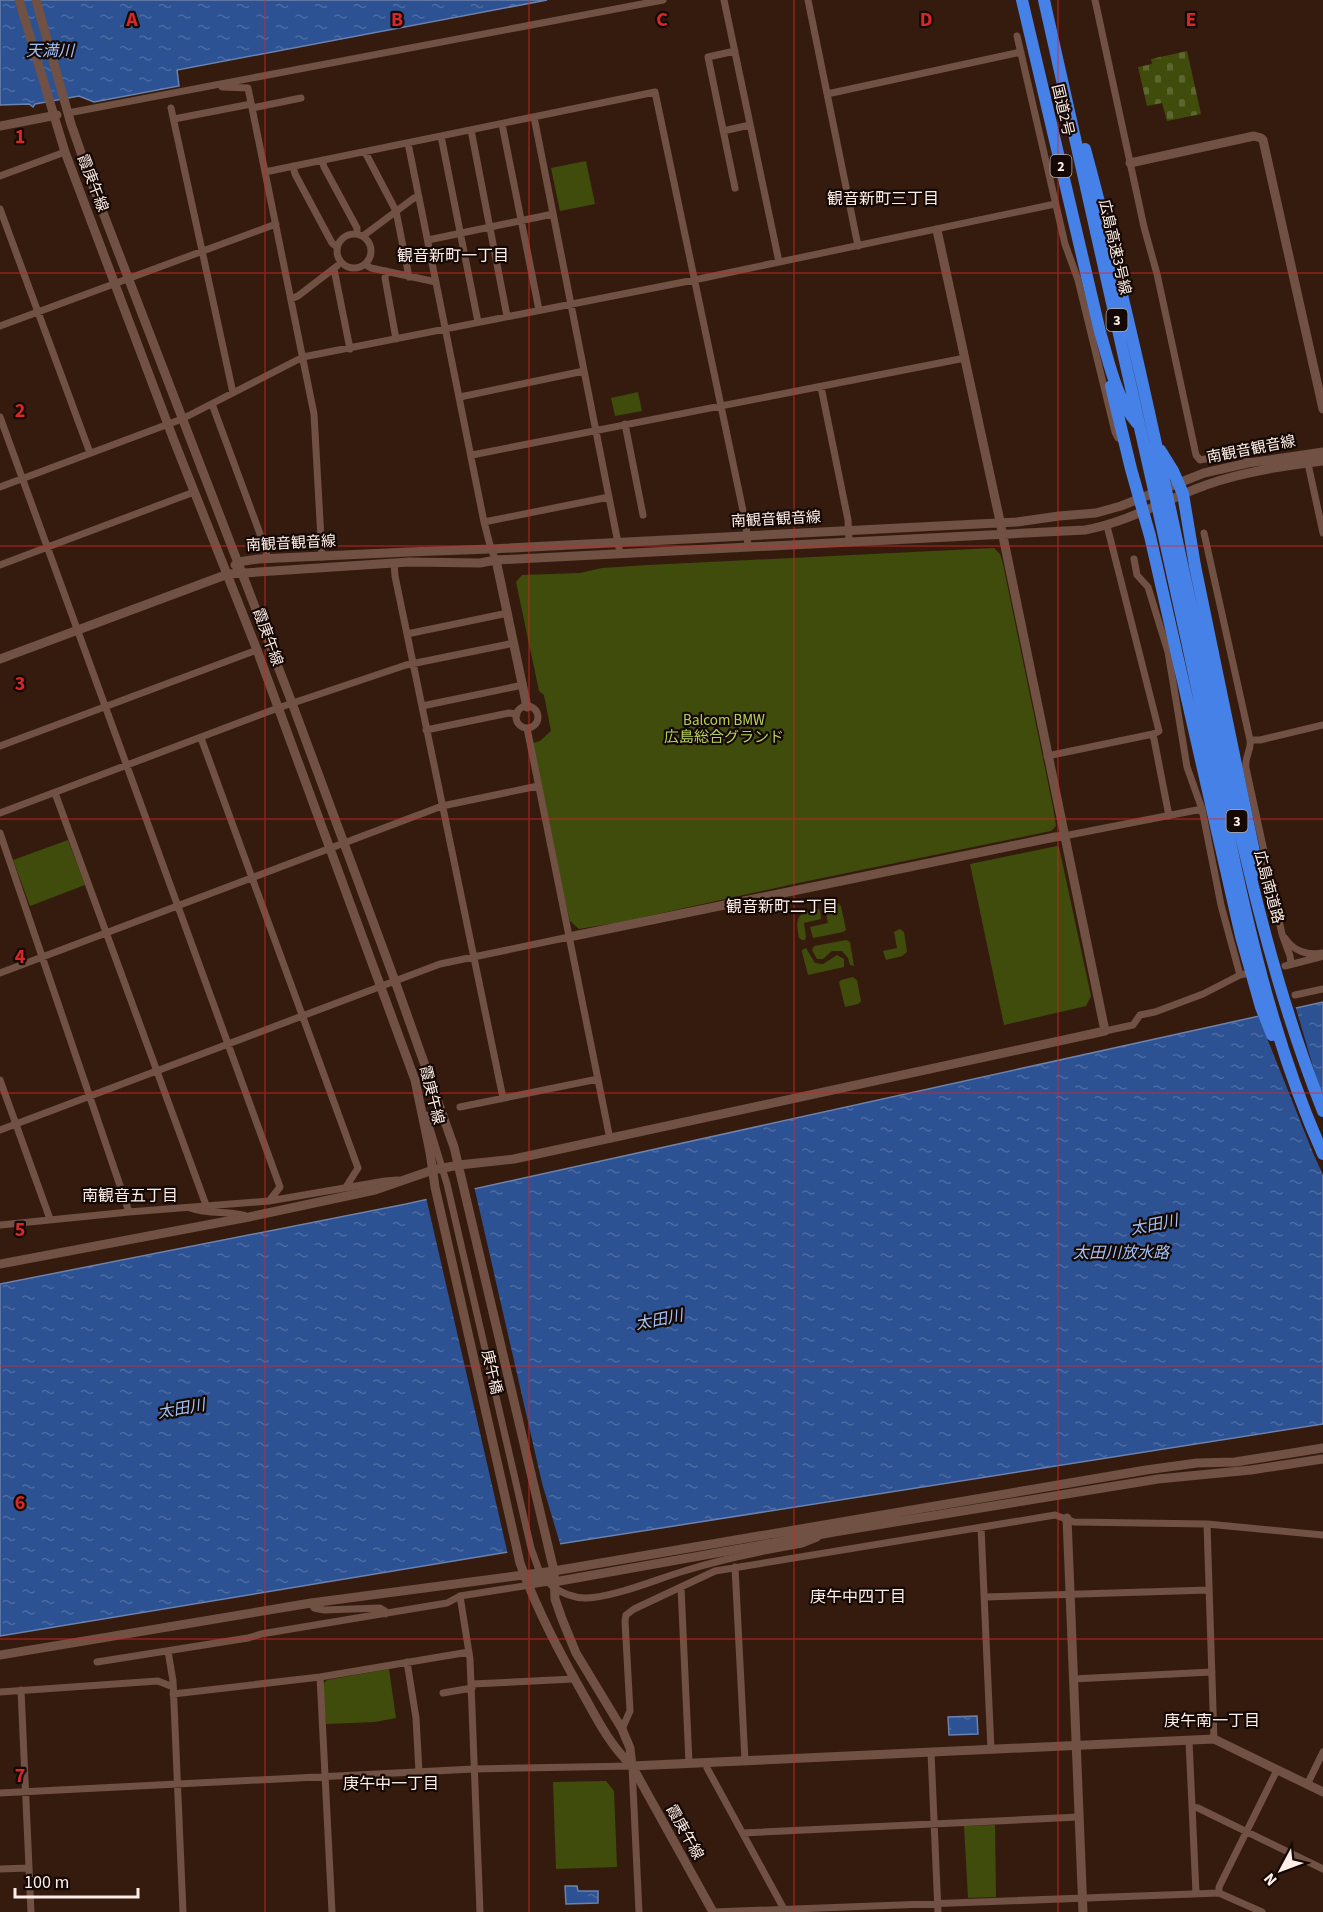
<svg xmlns="http://www.w3.org/2000/svg" width="1323" height="1912" font-family="'Source Sans 3','Noto Sans JP',sans-serif">
<style>
.green{fill:#404c0c}
.cemetery{fill:url(#cemetery-stones)}
.water{fill:url(#water-ripples);stroke:#6c81ac;stroke-width:1.5}
.pier{fill:#351b0e}
.lines{fill:none;stroke-linecap:round;stroke-linejoin:round}
.street{stroke:#705143;stroke-width:7}
.secondary{stroke:#705143;stroke-width:9}
.highway{stroke:#4681e8;stroke-width:12}
.grid{fill:none;stroke:#d62828;stroke-width:1.5;stroke-opacity:0.55}
.labels{text-anchor:middle;stroke-width:4.5;stroke-linejoin:round;paint-order:stroke}
.shield{fill:#150905;stroke:#b8a9a3;stroke-width:1.5}
.shield-label{font-size:14px;font-weight:bold;fill:#feeee7}
.street-label{font-size:15px;fill:#feeee7;stroke:#150905}
.park-label{font-size:15px;fill:#b7d05b;stroke:#150905}
.water-label{font-size:16px;font-style:italic;fill:#a2c2fa;stroke:#150905}
.neighbourhood-label{font-size:16px;fill:#feeee7;stroke:#150905}
.grid-label{font-size:20px;text-anchor:middle;font-weight:bold;fill:#d62828;stroke:#150905;stroke-width:4.5;stroke-linejoin:round;paint-order:stroke}
</style>
<defs>
<pattern id="cemetery-stones" width="16" height="16" patternUnits="userSpaceOnUse" patternTransform="scale(1.5)"><rect width="16" height="16" fill="#404c0c"/><path d="M2 7V4a2 2 0 0 1 4 0v3zM10 15v-3a2 2 0 0 1 4 0v3z" fill="#5d662f"/></pattern>
<pattern id="water-ripples" width="26" height="14" patternUnits="userSpaceOnUse" patternTransform="scale(1.5)"><rect width="26" height="14" fill="#2d5293"/><path d="M2 4q2-2 4 0t4 0M15 11q2-2 4 0t4 0" fill="none" stroke="#4c6ba2"/></pattern>
</defs>
<rect width="100%" height="100%" fill="#351b0e"/>
<path class="green" d="M586,161L595,204L560,211L551,168Z
M638,392L642,411L615,416L611,398Z
M994,548L1000,554L1003,564L1053,807L1056,826L1051,831L798,883L621,922L579,929L570,921L566,905L533,743L540,741L551,731L544,695L539,691L516,582L522,575L580,573L602,568L648,565Z
M68,840L85,885L30,906L13,860Z
M1057,846L1059,847L1091,996L1086,1006L1004,1025L970,864Z
M838,903L841,906L846,930L843,932L813,938L810,927L828,923L825,908Z
M817,908L820,910L821,919L804,923L806,937L805,940H802L799,938C795,918 797,913 817,908Z
M900,929L904,932L907,952L902,956L886,960L883,951L897,948L894,932Z
M846,940L850,942L854,966L850,965L848,958L842,951H832L823,959H817L812,950L814,946Z
M806,948L815,963L823,964L837,955L844,959V967L808,975L802,952V950Z
M853,977L857,980L861,1001L858,1004L845,1007L839,982L841,980Z
M389,1669L396,1718L375,1722L326,1724L323,1684L327,1680Z
M606,1781L614,1791L617,1867L556,1869L553,1782Z
M995,1825L996,1897L968,1898L964,1826Z"/>
<path class="cemetery" d="M1187,51L1201,114L1167,121L1162,103L1147,106L1138,67L1152,64L1151,59Z"/>
<path class="water" d="M0,0H547L177,70L179,86L94,102L79,96L35,104L33,107L29,104L0,105Z
M1323,1002V1424L496,1554L0,1636V1284L406,1204Z
M977,1716L978,1734L949,1735L948,1717Z
M565,1886H577L578,1891H598V1903L566,1904Z"/>
<path class="pier" d="M1295,1005L1323,1101V1175L1313,1153L1257,1013Z
M474,1186L542,1483L561,1547L508,1555L426,1197Z"/>
<g class="lines">
<path class="street" d="M724,0L779,262
M808,0L858,246
M1095,0L1144,227L1157,274L1196,455L1200,460L1243,452L1246,455L1248,463
M1017,36L1065,244L1078,280L1115,432L1118,438L1125,440
M735,51L708,57L735,188
M222,87L248,88L314,414L322,557
M827,94L1021,52
M171,108L233,393
M252,108L301,98
M68,113L663,0
M534,117L620,553
M174,119L251,104
M502,124L539,310
M471,130L507,316
M723,131L750,125
M441,136L478,322
M408,143L484,522L491,549L496,560
M365,152L396,211L409,277
M322,160L324,167L357,228V234
M293,166L295,174L332,243L337,247
M265,172L655,92L746,525L748,547
M0,176L65,152
M0,209L90,453
M337 251a17 17 0 1 1 34 0a17 17 0 1 1-34 0Z
M363,236L414,198L419,197
M428,240L553,214
M366,265L371,268L436,282
M334,269L350,349
M386,271L385,278L396,339
M291,299L298,296L337,266
M0,326L276,224
M821,387L848,520L849,542
M460,397L584,371
M212,404L266,550L267,559
M0,417L280,1187L269,1201
M625,424L643,515
M472,455L965,358
M1307,459L1323,533
M0,487L182,419L303,357L694,280L1055,204
M484,522L609,497
M1204,533L1250,740C1252,750 1244,757 1246,768L1282,934L1290,956L1291,964
M1134,559L1137,575L1148,587L1168,652L1187,767L1202,809L1221,905L1240,975L1245,974
M394,563L395,576L503,1098
M0,565L194,492
M407,634L508,613
M422,706L523,685
M516 717a11 11 0 1 1 22 0a11 11 0 1 1-22 0Z
M527,728L610,1139
M426,730L509,713L517,714
M1153,734L1169,816
M201,738L358,1168L346,1187
M1250,740H1260L1323,725
M0,746L257,650
M1047,756L1153,734L1159,731L1107,526
M55,793L206,1205
M0,813L278,708L406,665L514,643
M0,833L129,1212
M1064,836L1202,809
M1285,938C1293,951 1308,956 1323,953
M1285,966L1320,957
M0,973L442,806L538,786
M1295,995L1323,989
M1105,1031L1133,1025L1140,1015L1155,1012L1203,994L1240,975
M0,1080L50,1219
M460,1107L598,1079
M426,1115L447,1184L531,1548L541,1576
M0,1130L440,964L569,937
M190,1208C212,1216 229,1209 249,1217
M0,1225L129,1212L269,1201L385,1181L398,1180
M1207,1524L1214,1739
M981,1527L991,1750
M735,1567L745,1761
M551,1585C561,1593 573,1598 586,1598C612,1598 657,1579 684,1571C722,1559 762,1551 802,1544L817,1538
M681,1587L689,1763
M460,1596L549,1582
M985,1597L1209,1590
M311,1603L314,1608L324,1610L380,1608L385,1611L386,1614
M168,1651L173,1681L183,1912
M97,1662L248,1638L261,1634L447,1603L460,1596L470,1659L480,1912
M407,1662L416,1718L419,1772
M320,1677L332,1912
M1073,1679L1212,1672
M472,1684L574,1679
M21,1690L31,1912
M0,1692L158,1681L173,1687
M443,1693L472,1688
M173,1694L320,1677L469,1652
M622,1729L630,1711L625,1621L626,1615L634,1609L715,1571L1055,1515L1074,1522L1207,1524L1323,1535
M1189,1741L1196,1893
M931,1752L938,1912
M707,1763V1768L785,1911
M1307,1785L1323,1752
M0,1793L474,1769L632,1766L639,1912
M1192,1807L1198,1808L1323,1869
M743,1833L1079,1817
M0,1869L29,1868
M1219,1893V1887L1277,1770
M713,1912L1219,1893L1262,1912"/>
<path class="secondary" d="M19,0L65,152L173,438L257,650L415,1080L430,1152L435,1187L520,1563C537,1611 562,1657 587,1701C600,1725 612,1747 632,1766L713,1912
M36,0L71,124L92,184L292,703L395,981L454,1147L554,1571L555,1599L562,1619L576,1653L622,1729L630,1748L632,1766
M0,126L57,115
M1130,163L1254,136L1261,138L1263,140L1323,409
M496,560L527,707
M235,565L238,562L258,559L408,552L491,549L1017,522L1059,516L1096,513L1121,506L1204,473L1248,463L1323,452
M0,659L228,574L409,562L480,563L496,560L1085,530C1128,522 1165,500 1206,485C1242,472 1284,466 1323,461
M569,937L1055,837L1064,836
M0,1264L249,1217L375,1190L433,1170L459,1165L514,1159L1105,1031L998,512L937,230
M1067,1518L1083,1912
M532,1577L554,1582L834,1532L1158,1479L1251,1470L1323,1459
M0,1655L311,1603L554,1571L1146,1470L1197,1463L1235,1462L1323,1448
M632,1766L1214,1739L1323,1792"/>
<path class="highway" d="M1022,0L1100,332C1109,362 1116,399 1137,423
M1044,0C1091,214 1141,427 1187,641C1201,709 1216,777 1231,846C1253,950 1279,1056 1323,1154
M1085,149C1135,333 1172,521 1213,708C1242,844 1271,981 1323,1111
M1111,386L1131,469L1150,536L1241,936L1261,1007L1272,1035
M1160,450L1173,471L1183,494L1195,566L1254,852L1255,873"/>
</g>
<path class="grid" d="M265,0V1912M529,0V1912M794,0V1912M1058,0V1912M0,273H1323M0,546H1323M0,819H1323M0,1093H1323M0,1366H1323M0,1639H1323"/>
<g class="labels">
<g class="shield">
<rect x="1050.5" y="155" width="21" height="22" rx="4.5"/>
<rect x="1106.5" y="309" width="21" height="22" rx="4.5"/>
<rect x="1226.5" y="810" width="21" height="22" rx="4.5"/>
</g>
<g class="shield-label">
<text x="1061" y="171">2</text>
<text x="1117" y="325">3</text>
<text x="1237" y="826">3</text>
</g>
<g class="street-label">
<text transform="translate(1063 110) rotate(77)" y="5">国道2号</text>
<text transform="translate(93 183) rotate(69)" y="5">霞庚午線</text>
<text transform="translate(1115 247) rotate(77)" y="5">広島高速3号線</text>
<text transform="translate(1251 449) rotate(-11)" y="5">南観音観音線</text>
<text transform="translate(776 519) rotate(-3)" y="5">南観音観音線</text>
<text transform="translate(291 543) rotate(-3)" y="5">南観音観音線</text>
<text transform="translate(268 637) rotate(70)" y="5">霞庚午線</text>
<text transform="translate(1269 887) rotate(75)" y="5">広島南道路</text>
<text transform="translate(432 1095) rotate(76)" y="5">霞庚午線</text>
<text transform="translate(492 1372) rotate(77)" y="5">庚午橋</text>
<text transform="translate(685 1832) rotate(61)" y="5">霞庚午線</text>
</g>
<g class="park-label">
<text x="724" y="725">Balcom BMW<tspan x="724" dy="17">広島総合グランド</tspan></text>
</g>
<g class="water-label">
<text x="50" y="56">天満川</text>
<text transform="translate(1154 1224) rotate(-11)" y="6">太田川</text>
<text x="1121" y="1258">太田川放水路</text>
<text transform="translate(659 1319) rotate(-11)" y="6">太田川</text>
<text transform="translate(181 1408) rotate(-10)" y="6">太田川</text>
</g>
<g class="neighbourhood-label">
<text x="883" y="204">観音新町三丁目</text>
<text x="453" y="261">観音新町一丁目</text>
<text x="782" y="912">観音新町二丁目</text>
<text x="130" y="1201">南観音五丁目</text>
<text x="858" y="1602">庚午中四丁目</text>
<text x="1212" y="1726">庚午南一丁目</text>
<text x="391" y="1789">庚午中一丁目</text>
</g>
</g>
<g class="grid-label">
<text x="132" y="26">A</text>
<text x="397" y="26">B</text>
<text x="662" y="26">C</text>
<text x="926" y="26">D</text>
<text x="1191" y="26">E</text>
<text x="20" y="143">1</text>
<text x="20" y="417">2</text>
<text x="20" y="690">3</text>
<text x="20" y="963">4</text>
<text x="20" y="1236">5</text>
<text x="20" y="1509">6</text>
<text x="20" y="1782">7</text>
</g>
<g transform="translate(1281 1870) rotate(229)" stroke="#150905" stroke-width="4.5" paint-order="stroke">
<path d="M0-4.5L10 22L0 15L-10 22Z" fill="#feeee7"/>
<text y="-9" font-size="16" font-weight="bold" text-anchor="middle" fill="#feeee7">N</text>
</g>
<path d="M15 1888v9h123v-9" fill="none" stroke="#feeee7" stroke-width="3"/>
<text x="24" y="1888" font-size="18" fill="#feeee7" stroke="#150905" stroke-width="4.5" paint-order="stroke">100 m</text>
</svg>
